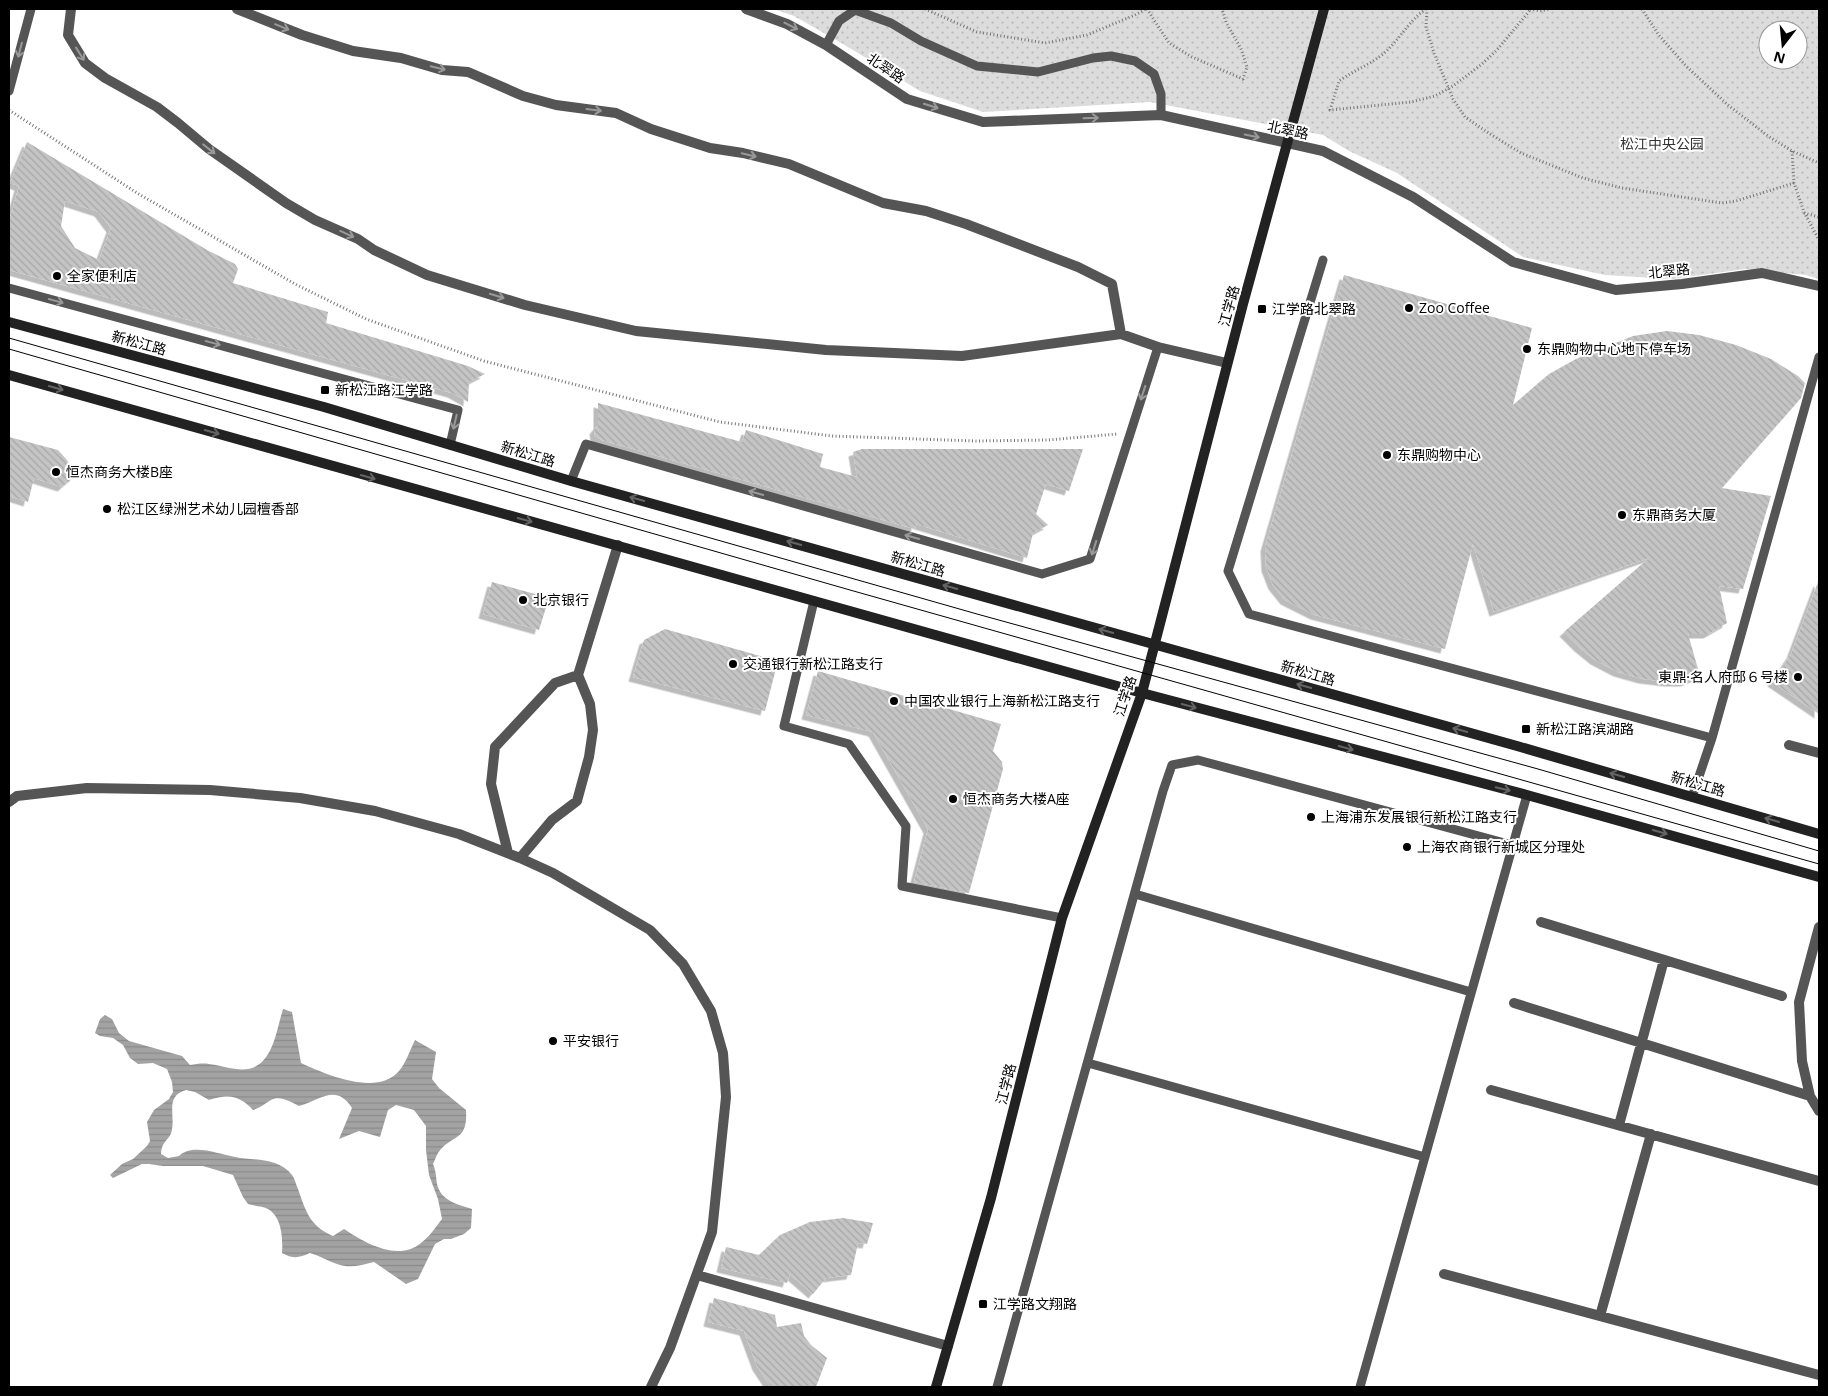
<svg xmlns="http://www.w3.org/2000/svg" width="1828" height="1396" font-family="'Open Sans','Noto Sans SC',sans-serif">
<style>
.grass{fill:url(#grass-dots);fill-rule:evenodd}
.water{fill:url(#water-rules);fill-rule:evenodd}
.building{fill:url(#building-back-hatch);fill-rule:evenodd;filter:url(#shadow)}
.lines{fill:none;stroke-linecap:round;stroke-linejoin:round}
.path{stroke:#777;stroke-width:3;stroke-dasharray:1 2.5;stroke-linecap:butt}
.service{stroke:#555;stroke-width:9}
.minor{stroke:#555;stroke-width:10}
.secondary{stroke:#222;stroke-width:10}
.tram{stroke:#000;stroke-width:1}
.oneway{stroke:#999}
.oneway2{stroke:#646464}
.poi-dot{fill:#000;stroke:#fff;stroke-width:2}
.labels{text-anchor:middle;stroke-width:4;stroke-linejoin:round;paint-order:stroke}
.street-label{font-size:14px;fill:#000;stroke:#fff}
.park-label{font-size:14px;fill:#333;stroke:#fff}
.poi-label{font-size:14px;fill:#000;stroke:#fff;text-anchor:start}
</style>
<defs>
<pattern id="grass-dots" width="8" height="8" patternUnits="userSpaceOnUse" patternTransform="scale(1.25)"><rect width="8" height="8" fill="#dcdcdc"/><path d="M2 2h.1M6 6h.1" fill="none" stroke="#bbb" stroke-width="1.8" stroke-linecap="round"/></pattern>
<pattern id="water-rules" width="6" height="5" patternUnits="userSpaceOnUse" patternTransform="scale(1.25)"><rect width="6" height="5" fill="#a3a3a3"/><path d="M0 2.5h6" fill="none" stroke="#8b8b8b"/></pattern>
<pattern id="building-back-hatch" width="6" height="6" patternUnits="userSpaceOnUse" patternTransform="scale(1.25)"><rect width="6" height="6" fill="#c4c4c4"/><path d="M-1 5l2 2M0 0l6 6M5-1l2 2" fill="none" stroke="#a7a7a7"/></pattern>
<filter id="shadow"><feDropShadow dx="-4.5" dy="4.5" stdDeviation="0" flood-color="#0004"/></filter>
</defs>
<rect width="100%" height="100%" fill="#fff"/>
<path class="grass" d="M774,9H1819V279L1806,275L1745,269L1672,279L1605,275L1523,257L1397,173L1349,151L1323,135L1150,102L983,112L920,91L843,44L794,16ZM1768,30H1798V60H1768Z"/>
<path class="water" d="M283,1009L292,1012L301,1063C325,1074 377,1097 399,1071C406,1063 410,1050 415,1040L436,1052L432,1079L439,1088L466,1110C468,1143 452,1133 438,1153C436,1156 435,1160 433,1164C436,1171 436,1177 437,1184C441,1201 457,1204 472,1209L471,1228L464,1234L451,1239H444L435,1244L418,1279L406,1284L374,1262C361,1265 350,1269 337,1264C328,1261 320,1256 310,1253C299,1258 293,1259 282,1253C283,1239 282,1217 268,1209C263,1206 254,1206 248,1204L243,1197L233,1175L203,1166H163L149,1164H142L113,1178L110,1175L122,1164L133,1159L147,1146L150,1141L147,1122L154,1110L169,1099L173,1092L172,1082L167,1069L153,1063L138,1064L130,1058L123,1045L113,1038L100,1036L95,1033L100,1019L105,1015L112,1019L119,1033L129,1041L182,1056L190,1065C196,1064 203,1063 209,1064C218,1065 227,1068 236,1069C272,1074 275,1035 283,1009ZM186,1090L195,1092L209,1100C228,1094 239,1095 253,1110C262,1107 264,1104 271,1100C280,1095 291,1102 299,1106C321,1100 336,1083 352,1108L339,1139L359,1131L380,1137L388,1110L396,1105L414,1110L426,1126V1150L429,1175L438,1199L442,1219C436,1227 429,1237 421,1243C398,1262 365,1243 344,1229L333,1236C310,1226 306,1212 298,1189C296,1185 295,1179 292,1175C278,1157 254,1161 235,1157C218,1154 193,1143 179,1156L168,1158L161,1154C162,1139 171,1140 172,1129C175,1114 165,1096 186,1090Z"/>
<path class="building" d="M27,142L207,250L235,264L238,269L233,283L328,312L326,323L468,366L485,374L469,382L468,402L452,393L9,270V221L19,186L10,183ZM65,201L99,212L111,228L99,260L75,248L61,226Z
M1344,275L1532,328L1513,405L1549,374L1576,359L1633,336L1667,331L1699,335L1736,345L1771,359L1798,376L1805,383L1801,398L1722,488L1771,496L1743,589L1719,586L1727,623L1708,634H1688L1700,676L1685,682H1669L1643,679L1618,672L1595,660L1579,647L1564,632L1649,558L1494,612L1473,544L1445,649L1315,615L1285,600L1273,585L1266,567L1265,547Z
M598,403L742,442L746,430L823,454L820,467L857,477L853,452L862,449H1083L1069,491L1046,484L1036,514L1048,525L1033,533L1027,558L916,524L915,529L602,440L595,436L594,430L598,425Z
M9,437L58,450L67,460L75,476L62,487L34,478L28,502L9,496Z
M492,582L549,598L539,630L483,614Z
M1818,582L1819,583V714L1772,682L1791,654Z
M665,629L778,661L765,711L633,677L644,640Z
M818,671L1001,724L993,751L1002,762L1003,769L969,893L914,882L928,829L873,732L806,715Z
M843,1218L873,1223L867,1244L858,1243L851,1275L826,1278L813,1294L790,1274L787,1283L721,1268L726,1247L759,1255L780,1235L810,1222Z
M714,1298L775,1315L777,1327L801,1323L804,1336L811,1345L827,1358L816,1387H771L757,1366L744,1331L708,1322Z"/>
<g class="lines">
<path class="path" d="M925,9L977,32L1045,43L1087,35L1135,15L1146,9
M1147,9L1169,43L1192,57L1243,79L1247,67L1241,49L1226,22L1222,9
M1426,9C1409,20 1399,41 1383,54C1369,65 1353,71 1339,81L1330,110L1411,102L1435,96L1453,86L1482,64L1497,50L1531,9
M1427,9L1426,27L1434,53L1453,99L1465,117L1490,134L1521,153L1583,178L1622,188L1722,203L1736,201L1794,183
M1530,9L1540,11L1549,9
M1642,9L1658,34L1686,66L1728,105L1768,136L1792,151L1819,163
M9,110L137,193L295,284L366,319L484,361L720,422L832,436L976,441L1048,440L1117,434
M1792,151L1794,183L1804,212L1819,240
M1804,213L1819,217"/>
<path class="service" d="M826,45L839,21L855,10L891,23L921,41L977,66L1038,72L1093,58L1111,56L1135,61L1154,74L1161,94V115
M9,91L31,9
M1323,260L1228,571L1249,614L1712,738
M9,288L458,410L450,445
M571,481L586,444L1042,574L1090,559L1158,347
M814,601L784,726L849,744L906,826L902,886L1062,918
M1692,797L1712,738L1819,357
M1135,894L1471,992
M1088,1063L1425,1157
M997,1387L1163,791L1172,765L1198,760L1512,845
M1360,1387L1527,795"/>
<path class="minor" d="M71,9L68,35L85,63L105,78L157,107L178,123L209,149L286,203L315,220L358,239L374,250L427,275L525,305L636,331L826,350L962,356L1121,334L1158,347L1227,363
M237,9L302,35L353,51L401,58L442,70L468,72L523,96L556,105L616,113L651,129L710,148L743,153L789,164L883,203L926,211L966,224L1078,267L1112,284L1121,334
M746,9L787,24L826,45L907,99L983,122L1161,115L1323,151L1413,197L1513,262L1616,290L1682,284L1762,273L1819,286
M1789,745L1819,753
M9,802L17,796L87,788L210,790L300,798L375,811L459,834L520,858L553,873L650,930L683,964L711,1011L723,1053L726,1097L712,1232L670,1348L651,1387
M508,853L491,784L495,747L555,683L578,675L618,545
M520,858L552,820L577,801L589,757L593,730L590,704L578,675
M1541,922L1782,996
M1819,927L1799,1002L1802,1061L1810,1096L1819,1111
M1514,1003L1810,1096
M1491,1090L1819,1181
M1619,1125L1664,960
M1444,1274L1819,1375
M697,1275L948,1346
M1600,1316L1651,1134"/>
<path class="secondary" d="M9,322L324,407L571,481L1517,746L1819,834
M9,375L1142,693L1527,795L1819,877
M936,1387L991,1198L1062,918L1142,693L1243,304L1324,9"/>
<path class="tram" d="M9,338L977,614L1538,769L1819,851
M9,349L850,590L1819,864"/>
</g>
<defs><path id="oneway-shaft" d="M-6 0H5M1.5-3L5.5 0L1.5 3" fill="none" stroke-width="1.6" stroke-linecap="round" stroke-linejoin="round" transform="scale(1.25)"/></defs>
<g class="oneway">
<use href="#oneway-shaft" transform="translate(791 26) rotate(27)"/>
<use href="#oneway-shaft" transform="translate(282 27) rotate(22)"/>
<use href="#oneway-shaft" transform="translate(20 50) rotate(105)"/>
<use href="#oneway-shaft" transform="translate(80 54) rotate(58)"/>
<use href="#oneway-shaft" transform="translate(438 68) rotate(13)"/>
<use href="#oneway-shaft" transform="translate(931 106) rotate(17)"/>
<use href="#oneway-shaft" transform="translate(594 110) rotate(7)"/>
<use href="#oneway-shaft" transform="translate(1091 118) rotate(-2)"/>
<use href="#oneway-shaft" transform="translate(1252 136) rotate(12)"/>
<use href="#oneway-shaft" transform="translate(209 149) rotate(38)"/>
<use href="#oneway-shaft" transform="translate(749 155) rotate(13)"/>
<use href="#oneway-shaft" transform="translate(347 234) rotate(24)"/>
<use href="#oneway-shaft" transform="translate(497 296) rotate(17)"/>
<use href="#oneway-shaft" transform="translate(56 301) rotate(15)"/>
<use href="#oneway-shaft" transform="translate(213 343) rotate(15)"/>
<use href="#oneway-shaft" transform="translate(1143 393) rotate(108)"/>
<use href="#oneway-shaft" transform="translate(455 422) rotate(103)"/>
<use href="#oneway-shaft" transform="translate(756 493) rotate(-164)"/>
<use href="#oneway-shaft" transform="translate(912 537) rotate(-164)"/>
<use href="#oneway-shaft" transform="translate(1094 548) rotate(108)"/>
</g>
<g class="oneway2">
<use href="#oneway-shaft" transform="translate(56 388) rotate(16)"/>
<use href="#oneway-shaft" transform="translate(212 432) rotate(16)"/>
<use href="#oneway-shaft" transform="translate(368 477) rotate(16)"/>
<use href="#oneway-shaft" transform="translate(637 499) rotate(-164)"/>
<use href="#oneway-shaft" transform="translate(525 520) rotate(15)"/>
<use href="#oneway-shaft" transform="translate(794 543) rotate(-164)"/>
<use href="#oneway-shaft" transform="translate(950 587) rotate(-164)"/>
<use href="#oneway-shaft" transform="translate(1106 631) rotate(-164)"/>
<use href="#oneway-shaft" transform="translate(1304 686) rotate(-164)"/>
<use href="#oneway-shaft" transform="translate(1189 706) rotate(15)"/>
<use href="#oneway-shaft" transform="translate(1460 730) rotate(-164)"/>
<use href="#oneway-shaft" transform="translate(1346 748) rotate(15)"/>
<use href="#oneway-shaft" transform="translate(1617 775) rotate(-164)"/>
<use href="#oneway-shaft" transform="translate(1503 789) rotate(14)"/>
<use href="#oneway-shaft" transform="translate(1772 820) rotate(-164)"/>
<use href="#oneway-shaft" transform="translate(1660 832) rotate(16)"/>
</g>
<g class="poi-dot">
<circle cx="57" cy="276" r="5"/>
<circle cx="1409" cy="308" r="5"/>
<rect x="1257" y="304" width="10" height="10" rx="2.5"/>
<circle cx="1527" cy="349" r="5"/>
<rect x="320" y="385" width="10" height="10" rx="2.5"/>
<circle cx="1387" cy="455" r="5"/>
<circle cx="56" cy="472" r="5"/>
<circle cx="107" cy="509" r="5"/>
<circle cx="1622" cy="515" r="5"/>
<circle cx="523" cy="600" r="5"/>
<circle cx="733" cy="664" r="5"/>
<circle cx="1798" cy="677" r="5"/>
<circle cx="894" cy="701" r="5"/>
<rect x="1521" y="724" width="10" height="10" rx="2.5"/>
<circle cx="953" cy="799" r="5"/>
<circle cx="1311" cy="817" r="5"/>
<circle cx="1407" cy="847" r="5"/>
<circle cx="553" cy="1041" r="5"/>
<rect x="978" y="1299" width="10" height="10" rx="2.5"/>
</g>
<g class="labels">
<g class="street-label">
<text transform="translate(886 68) rotate(34)" y="5">北翠路</text>
<text transform="translate(1288 130) rotate(12)" y="5">北翠路</text>
<text transform="translate(1669 271) rotate(-6)" y="5">北翠路</text>
<text transform="translate(1229 306) rotate(-75)" y="5">江学路</text>
<text transform="translate(139 343) rotate(15)" y="5">新松江路</text>
<text transform="translate(528 454) rotate(17)" y="5">新松江路</text>
<text transform="translate(918 564) rotate(16)" y="5">新松江路</text>
<text transform="translate(1308 673) rotate(16)" y="5">新松江路</text>
<text transform="translate(1125 696) rotate(-72)" y="5">江学路</text>
<text transform="translate(1698 784) rotate(16)" y="5">新松江路</text>
<text transform="translate(1006 1084) rotate(-76)" y="5">江学路</text>
</g>
<g class="park-label">
<text x="1662" y="149">松江中央公园</text>
</g>
<g class="poi-label">
<text x="67" y="281">全家便利店</text>
<text x="1419" y="313">Zoo Coffee</text>
<text x="1272" y="314">江学路北翠路</text>
<text x="1537" y="354">东鼎购物中心地下停车场</text>
<text x="335" y="395">新松江路江学路</text>
<text x="1397" y="460">东鼎购物中心</text>
<text x="66" y="477">恒杰商务大楼B座</text>
<text x="117" y="514">松江区绿洲艺术幼儿园檀香部</text>
<text x="1632" y="520">东鼎商务大厦</text>
<text x="533" y="605">北京银行</text>
<text x="743" y="669">交通银行新松江路支行</text>
<text x="1788" y="682" text-anchor="end">東鼎·名人府邸６号楼</text>
<text x="904" y="706">中国农业银行上海新松江路支行</text>
<text x="1536" y="734">新松江路滨湖路</text>
<text x="963" y="804">恒杰商务大楼A座</text>
<text x="1321" y="822">上海浦东发展银行新松江路支行</text>
<text x="1417" y="852">上海农商银行新城区分理处</text>
<text x="563" y="1046">平安银行</text>
<text x="993" y="1309">江学路文翔路</text>
</g>
</g>
<rect width="1828" height="1396" fill="none" stroke="#000000" stroke-width="20"/>
<g transform="translate(1783 45) rotate(196)"><circle r="24" fill="#ffffff" stroke="#999999"/>
<path d="M0-4L9 19L0 12L-9 19Z" fill="#000000"/>
<text y="-8" font-size="14" font-weight="bold" text-anchor="middle" fill="#000000">N</text>
</g>
</svg>
